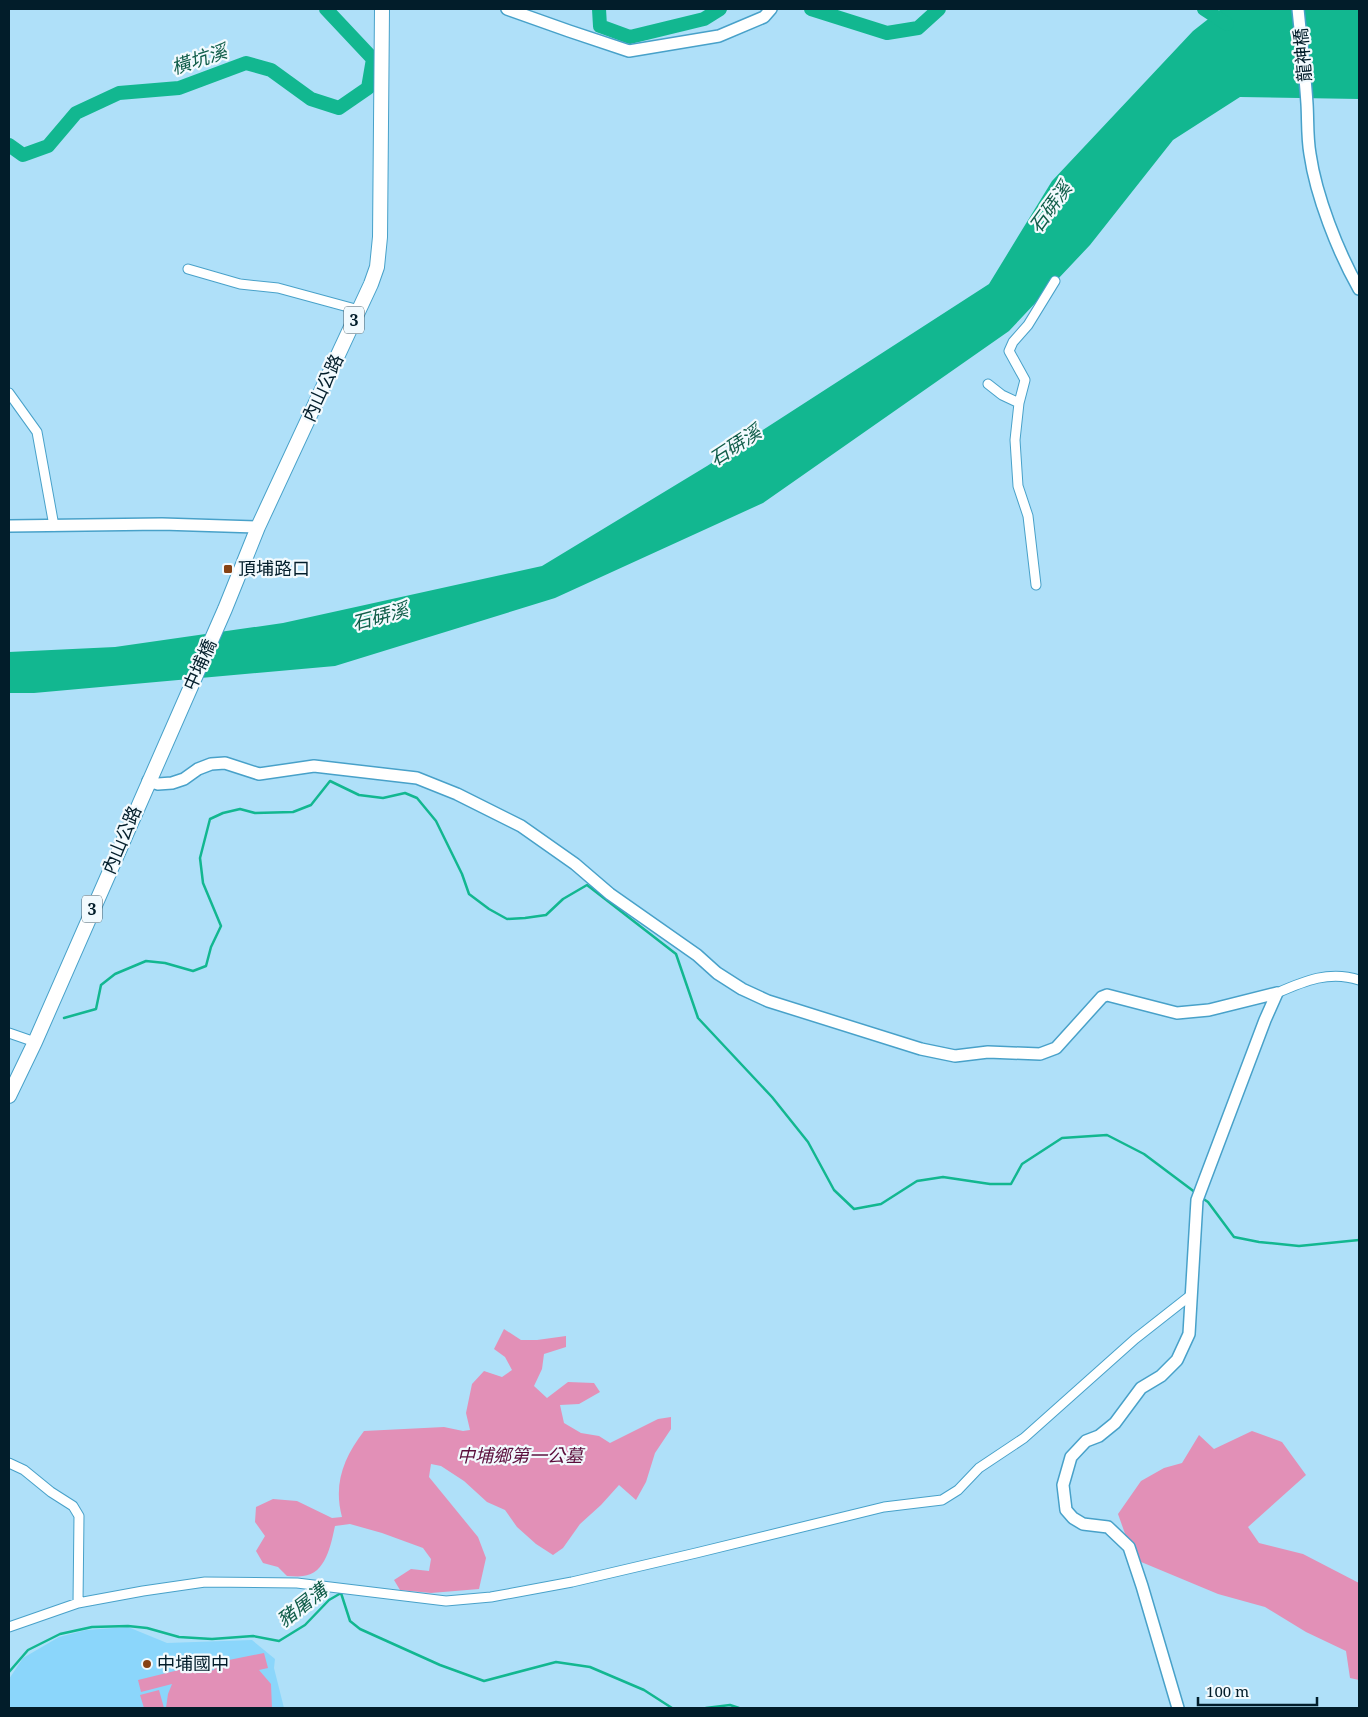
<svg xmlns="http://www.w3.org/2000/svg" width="1368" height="1717" font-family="'Noto Serif','Noto Sans TC',serif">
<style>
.built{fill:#8bd6fb}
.green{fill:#e290b7}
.water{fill:#12b790}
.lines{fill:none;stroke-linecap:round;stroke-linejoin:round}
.stream{stroke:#12b790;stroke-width:2.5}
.river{stroke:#12b790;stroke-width:14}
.minor-casing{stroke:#48a1c9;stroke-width:11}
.tertiary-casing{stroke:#48a1c9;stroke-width:14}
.primary-casing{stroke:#48a1c9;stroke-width:16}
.minor{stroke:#fff;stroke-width:9}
.tertiary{stroke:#fff;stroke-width:11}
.primary{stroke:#fff;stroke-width:14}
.poi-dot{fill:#874315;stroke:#f2fafe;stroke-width:2}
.labels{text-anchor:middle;stroke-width:4.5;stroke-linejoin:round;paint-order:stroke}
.shield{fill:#f2fafe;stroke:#4a5f6a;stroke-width:1}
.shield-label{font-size:16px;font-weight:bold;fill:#021d2a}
.street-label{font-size:18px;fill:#021d2a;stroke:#f2fafe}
.poi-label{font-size:18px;fill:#021d2a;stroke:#f2fafe;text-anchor:start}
.park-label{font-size:18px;font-style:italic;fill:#5a0c3a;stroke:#f2fafe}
.water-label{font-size:19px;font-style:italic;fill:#115e4a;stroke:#f2fafe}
</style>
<rect width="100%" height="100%" fill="#afe0f9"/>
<path class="built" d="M128,1627L167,1643L252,1640L275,1659L274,1668L284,1708H9V1679L23,1658L59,1637L86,1630Z"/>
<path class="green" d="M504,1329L521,1340H537L566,1336V1347L544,1354L542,1369L534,1386L547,1398L568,1382L594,1383L600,1392L579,1404L560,1405L564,1423L581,1433L599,1436L610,1443L658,1419L671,1417V1429L655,1453L646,1482L636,1500L619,1485L601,1505L580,1524L563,1548L553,1555L536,1544L517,1527L505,1510L487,1502L464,1481L441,1466L431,1464L429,1477L478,1537L486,1558L479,1589L431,1593L400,1590L394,1580L411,1569L429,1571L431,1559L423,1548L382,1533L350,1524L335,1526C331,1544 326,1574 303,1576C298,1577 292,1576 287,1576L278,1567L263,1563L256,1551L265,1536L255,1522L256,1507L273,1499L297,1501L332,1518L342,1517C333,1484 344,1457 364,1431L444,1427L463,1431L470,1430L466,1413L472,1384L484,1371L502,1377L512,1370L505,1357L494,1349Z
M1252,1431L1282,1442L1306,1475L1248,1527L1259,1543L1303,1554L1359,1583V1680L1350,1678L1346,1651L1306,1632L1265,1607L1218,1594L1134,1559L1118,1514L1141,1481L1164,1468L1182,1463L1199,1435L1214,1449Z
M264,1653L268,1668L259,1670L271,1684L272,1708H166L168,1694L172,1684L141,1692L138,1680L195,1666L197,1673L214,1670V1663Z
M159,1690L164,1708H144L140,1695Z"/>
<path class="water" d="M1221,9H1359V99L1240,97L1173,140L1090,245L1009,331L763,503L555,598L335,666L34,693H9V652L115,647L283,623L542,566L707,466L989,284L1052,181L1193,31Z"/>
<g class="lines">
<path class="stream" d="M64,1018L96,1009L101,985L115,974L146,961L165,963L193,971L206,966L211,947L221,926L203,883L200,858L210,819L223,813L240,809L255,813L293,812L311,805L330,781L359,795L383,798L405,793L417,798L436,821L462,874L469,894L489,909L507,919L525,918L546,915L563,899L587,885L676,954L698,1018L772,1097L808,1142L834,1190L854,1209L881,1204L917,1181L943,1177L990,1184H1011L1022,1164L1062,1138L1107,1135L1144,1154L1196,1193
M1202,1198L1208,1202L1234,1237L1259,1242L1299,1246L1359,1240
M9,1672L28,1650L60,1634L92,1627L128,1626L147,1628L179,1637L212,1639L253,1636L279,1641L305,1625L329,1600L341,1593L350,1621L360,1629L440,1665L484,1681L556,1662L590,1667L644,1690L672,1708
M706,1708L730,1705L739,1708"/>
<path class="river" d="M599,9L600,26L630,37L704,19L720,9
M811,9L887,33L918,28L939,9
M1204,9L1227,24
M9,145L23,155L48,146L76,113L119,93L179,88L246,63L271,70L311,99L339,108L368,88L373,59L326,9"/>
<g class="minor-casing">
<path id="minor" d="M188,269L240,284L278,288L359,310
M988,384L1002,395L1019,403
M9,393L37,432L54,526
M1036,585L1028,516L1018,486L1015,440L1019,403L1025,380L1009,351L1013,342L1028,325L1055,281
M1277,993C1304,981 1330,970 1359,980
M9,1033L35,1042
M9,1463L24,1470L51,1492L73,1506L79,1516L78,1603
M9,1627L78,1603L143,1591L205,1582L297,1583L446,1601L491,1597L572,1582L696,1553L884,1507L942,1500L958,1490L979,1468L1024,1438L1135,1339L1191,1295"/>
</g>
<g class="tertiary-casing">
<path id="tertiary" d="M507,9L569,31L629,51L719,36L764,17L771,9
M1298,9C1301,40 1305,72 1307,104C1308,120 1307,137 1310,154C1316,196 1338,252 1359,289
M9,526L162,524L258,527
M148,781L158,784L172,783L184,779L198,769L211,764L225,763L259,774L314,766L417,778L457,794L521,826L575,864L610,894L697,955L717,973L742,989L768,1001L921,1049L955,1056L988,1052L1040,1054L1056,1048L1102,997L1107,995L1177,1013L1209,1010L1277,993
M1178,1708L1142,1586L1129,1547L1108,1527L1083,1524L1073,1518L1066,1510L1063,1485L1071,1457L1086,1441L1099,1436L1115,1423L1141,1388L1161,1376L1177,1360L1189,1334L1197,1200L1265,1020L1277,993"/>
</g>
<g class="primary-casing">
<path id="primary" d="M9,1096L35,1042L225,609L258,527L371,284L377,267L380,237L382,9"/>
</g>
<use href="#minor" class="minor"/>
<use href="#tertiary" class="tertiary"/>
<use href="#primary" class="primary"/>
</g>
<g class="poi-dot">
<rect x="223" y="564" width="10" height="10" rx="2.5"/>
<circle cx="147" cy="1664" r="5"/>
</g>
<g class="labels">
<g class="shield">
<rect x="344" y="306.5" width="20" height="27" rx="4"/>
<rect x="82" y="895.5" width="20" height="27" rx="4"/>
</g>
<g class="shield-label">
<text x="354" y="326">3</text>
<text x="92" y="915">3</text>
</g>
<g class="street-label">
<text transform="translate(1303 55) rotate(-95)" y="6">龍神橋</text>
<text transform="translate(323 388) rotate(-65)" y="6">內山公路</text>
<text transform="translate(200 665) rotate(-66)" y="6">中埔橋</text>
<text transform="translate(122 840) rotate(-67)" y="6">內山公路</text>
</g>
<g class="poi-label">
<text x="238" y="575">頂埔路口</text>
<text x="157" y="1670">中埔國中</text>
</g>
<g class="park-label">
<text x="520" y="1462">中埔鄉第一公墓</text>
</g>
<g class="water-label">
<text transform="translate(199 59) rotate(-18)" y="7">橫坑溪</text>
<text transform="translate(1050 207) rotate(-54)" y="7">石硦溪</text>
<text transform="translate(735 445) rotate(-33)" y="7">石硦溪</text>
<text transform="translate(380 616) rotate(-15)" y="7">石硦溪</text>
<text transform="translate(302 1605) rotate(-38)" y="7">豬屠溝</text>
</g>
</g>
<rect width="1368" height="1717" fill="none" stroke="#021d2a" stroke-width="20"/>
<path d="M1198 1697v8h119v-8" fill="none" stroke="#021d2a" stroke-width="2.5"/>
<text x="1206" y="1697" font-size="15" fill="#021d2a" stroke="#f2fafe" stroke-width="4" paint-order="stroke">100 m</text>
</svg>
